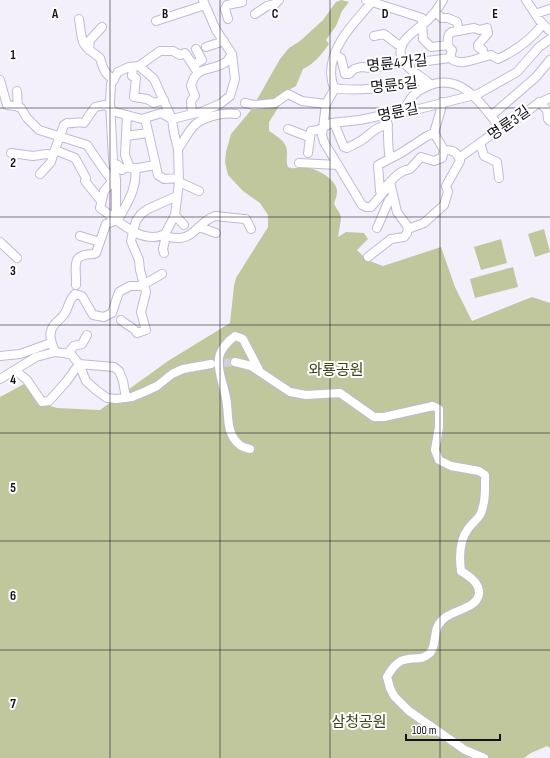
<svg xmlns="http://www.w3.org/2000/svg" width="550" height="758" font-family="'Sofia Sans Condensed','Noto Sans KR',sans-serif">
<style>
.green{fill:#c0c79d}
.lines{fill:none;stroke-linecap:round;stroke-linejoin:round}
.minor-tunnel{stroke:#d2cfda;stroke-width:8;stroke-dasharray:8 4;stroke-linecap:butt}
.minor-casing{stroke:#c1b9d7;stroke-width:10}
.minor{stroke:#fff;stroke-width:8}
.grid{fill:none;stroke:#14111b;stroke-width:1;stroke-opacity:0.55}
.labels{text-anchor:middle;stroke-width:4;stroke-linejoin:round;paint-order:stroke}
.street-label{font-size:15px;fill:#14111b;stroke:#fff}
.park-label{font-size:15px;fill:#3c4113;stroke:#fff}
.grid-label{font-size:13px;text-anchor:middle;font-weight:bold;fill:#14111b;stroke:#fff;stroke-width:4;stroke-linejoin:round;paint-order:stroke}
</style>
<rect width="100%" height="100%" fill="#f3f0fc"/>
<path class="green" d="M341,0L349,2L342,11L336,26L326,40L329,44C322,54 314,64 303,69L296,86L283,93L280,105L269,122V131C278,137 288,142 287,154C287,159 286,162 288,167C294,170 298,167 303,167C314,167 338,179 337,192C337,196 335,200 334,204L340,214L341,219L338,237L346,232L364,233L368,239L357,250L367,260L383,266L441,247L455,287L472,321L532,297L550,303V748L547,746L531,753L524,758H0V397L24,384L37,402L57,408L100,410L168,361L230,323L234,286L236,278L268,227V215L260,203L243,191L228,175L225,162L226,152L231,134L251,110L280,59L289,48L300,41L323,20L336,2Z
M544,229L550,252L535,257L528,234Z
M501,239L507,263L481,270L474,247Z
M513,267L518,287L475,298L470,279Z"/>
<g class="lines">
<path class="minor-tunnel" d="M212,364L235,362"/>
<g class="minor-casing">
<path id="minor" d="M366,0L422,18L423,39L431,47L448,45
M526,0L540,21L550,31
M435,12L442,18H448L457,22L459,31
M255,14L267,6L275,4L279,0
M535,14L550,9
M79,19C83,44 79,43 100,58C103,69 105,74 114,80
M228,19L225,9L227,5L242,2V0
M156,21L205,5
M374,36L384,34L397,44L402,46
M206,47L224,41
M89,50L90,40L102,27
M335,55L341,58L345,74H349L354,69L361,67L370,68L392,65L407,60L427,61L450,58
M484,57L483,50L478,47V45L488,33L487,28L480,30L474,28L452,32L449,34C447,40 446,46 452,50L450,58C461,68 478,57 491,55L498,59C515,51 531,40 543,24
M193,65L202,60L196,49
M139,66L160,51H173L180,55L185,53L198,73
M133,67L132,76L136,78L134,97L147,99L154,103L164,100
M0,80L7,105L15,106L21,108L27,118L39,130L87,145L102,167L111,179V183L104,191L100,208C119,220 141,246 165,234L175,215L179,182L178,149L174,133L172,119L154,79L139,66L129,67L118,72L111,84L110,102L113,160L116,179V212L118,220
M428,82C421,76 412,72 406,65C389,44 415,32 428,20C434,14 439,7 443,0
M335,88L326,104L322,135L324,142L362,205L366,207H371L387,188
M335,88C331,83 332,79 331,73C331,45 354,23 371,3
M335,88C348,91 374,89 388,87C401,85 416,78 428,83
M17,91L18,107
M539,102L547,110L548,119L550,121
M245,103L254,105L275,103L288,94L302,101L326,104
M404,111C408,101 415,91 426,87C461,70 482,105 501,129
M192,114L191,101L195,96L191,86C196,64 212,72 226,62C229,60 230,56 232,54
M127,115L125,155L130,168
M491,116L536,77L550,60
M145,118L158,175L164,179L179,178
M387,121C389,134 387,146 390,158
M334,123L344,147L347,148C352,145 358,143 362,140C371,134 376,126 388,125
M288,129L309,137
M434,133L444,150L442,158L434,161L421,157L410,169C396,171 391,184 380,191L378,165L401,153L427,136L434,133L441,109L442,102
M126,136L148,133
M480,143L484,156L497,162L499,178
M178,149C183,142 187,134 192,128C200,117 223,112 236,114
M55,150L75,158L86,178L85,181L101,201
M11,153L33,156L47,154L53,155
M308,153L311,131L318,130L331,123L360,120L397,112L411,111L478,94L517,72L539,47L550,39
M459,158L498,130L509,125L537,104L550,98
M299,163L338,165
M114,164L118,165L122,170L127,167L133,169L155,165
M40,174L51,162L53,155L64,125L67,123C74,124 78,121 84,123L95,107L105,105L115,112L142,119L161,113L172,119L201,112L220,104L230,96L235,79L232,54L216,30L203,0
M179,182L199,191
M175,215L184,225
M118,220C127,203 138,188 135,168
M199,227L216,233
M377,228L389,200L393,197
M408,229L424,223L444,205L448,192L446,186L460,161C457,152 454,150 444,150
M80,236L100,242
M166,236C194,245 195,223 215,216C218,216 241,219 246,219L251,229
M0,242L17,258
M164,253L163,249L166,236L165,234
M368,257L391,239L404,237L407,233L408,227L397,212L390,182
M76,285C77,267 69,254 94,254L96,253L106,224L118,220
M121,320C127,326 133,326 137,333L146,330L141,312L146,292L140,270L139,260L131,241L133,232L136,221L141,214L148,209L177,196
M55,352C52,343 47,334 54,325C57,321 62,318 65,313C69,307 68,301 75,294L82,296L93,315L104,317L112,313L119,292L130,286H141L162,274
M67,354L74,346L82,344L87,335
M0,356L20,354L51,343
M235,362L251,366L290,392L306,395L340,393L374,417H384L433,406L439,409V427L435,450L439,460L451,466L479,471L485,475C485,488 486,503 480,515C477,520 471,524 468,529C459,541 459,556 461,571C469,576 480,583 479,594C476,611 448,609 439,624C433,632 437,645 430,653C417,666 403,647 387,677L390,688L394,696L409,711L465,750L484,758
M15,370L27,380L42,402L49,401L66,382L79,364L114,367L119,371L123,381L126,398
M0,379L36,357L55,352L71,354L79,364L86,381L96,390L107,398L116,399L132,397L144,392L157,386L172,374L183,369L211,364
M250,449C243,447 239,446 235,440C226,429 229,411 226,398C224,385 217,372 219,358C220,350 228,341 235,336L243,339L259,370"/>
</g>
<use href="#minor" class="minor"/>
</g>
<path class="grid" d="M110,0V758M220,0V758M330,0V758M440,0V758M0,108H550M0,217H550M0,325H550M0,433H550M0,541H550M0,650H550"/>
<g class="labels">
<g class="street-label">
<text transform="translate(397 63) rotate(-6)" y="5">명륜4가길</text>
<text transform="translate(394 85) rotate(-7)" y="5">명륜5길</text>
<text transform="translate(398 112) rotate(-12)" y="5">명륜길</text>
<text transform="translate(509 123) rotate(-35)" y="5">명륜3길</text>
</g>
<g class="park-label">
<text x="336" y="375">와룡공원</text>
<text x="359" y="727">삼청공원</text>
</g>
</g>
<g class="grid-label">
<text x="55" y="18">A</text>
<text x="165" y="18">B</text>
<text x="275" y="18">C</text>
<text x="385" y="18">D</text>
<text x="495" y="18">E</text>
<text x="13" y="59">1</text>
<text x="13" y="167">2</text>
<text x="13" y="275">3</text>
<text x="13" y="384">4</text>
<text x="13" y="492">5</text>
<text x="13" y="600">6</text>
<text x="13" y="708">7</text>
</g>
<path d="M406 734v6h94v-6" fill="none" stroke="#14111b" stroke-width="2"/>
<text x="412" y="734" font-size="12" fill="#14111b" stroke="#ffffff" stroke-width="3" paint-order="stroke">100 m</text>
</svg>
